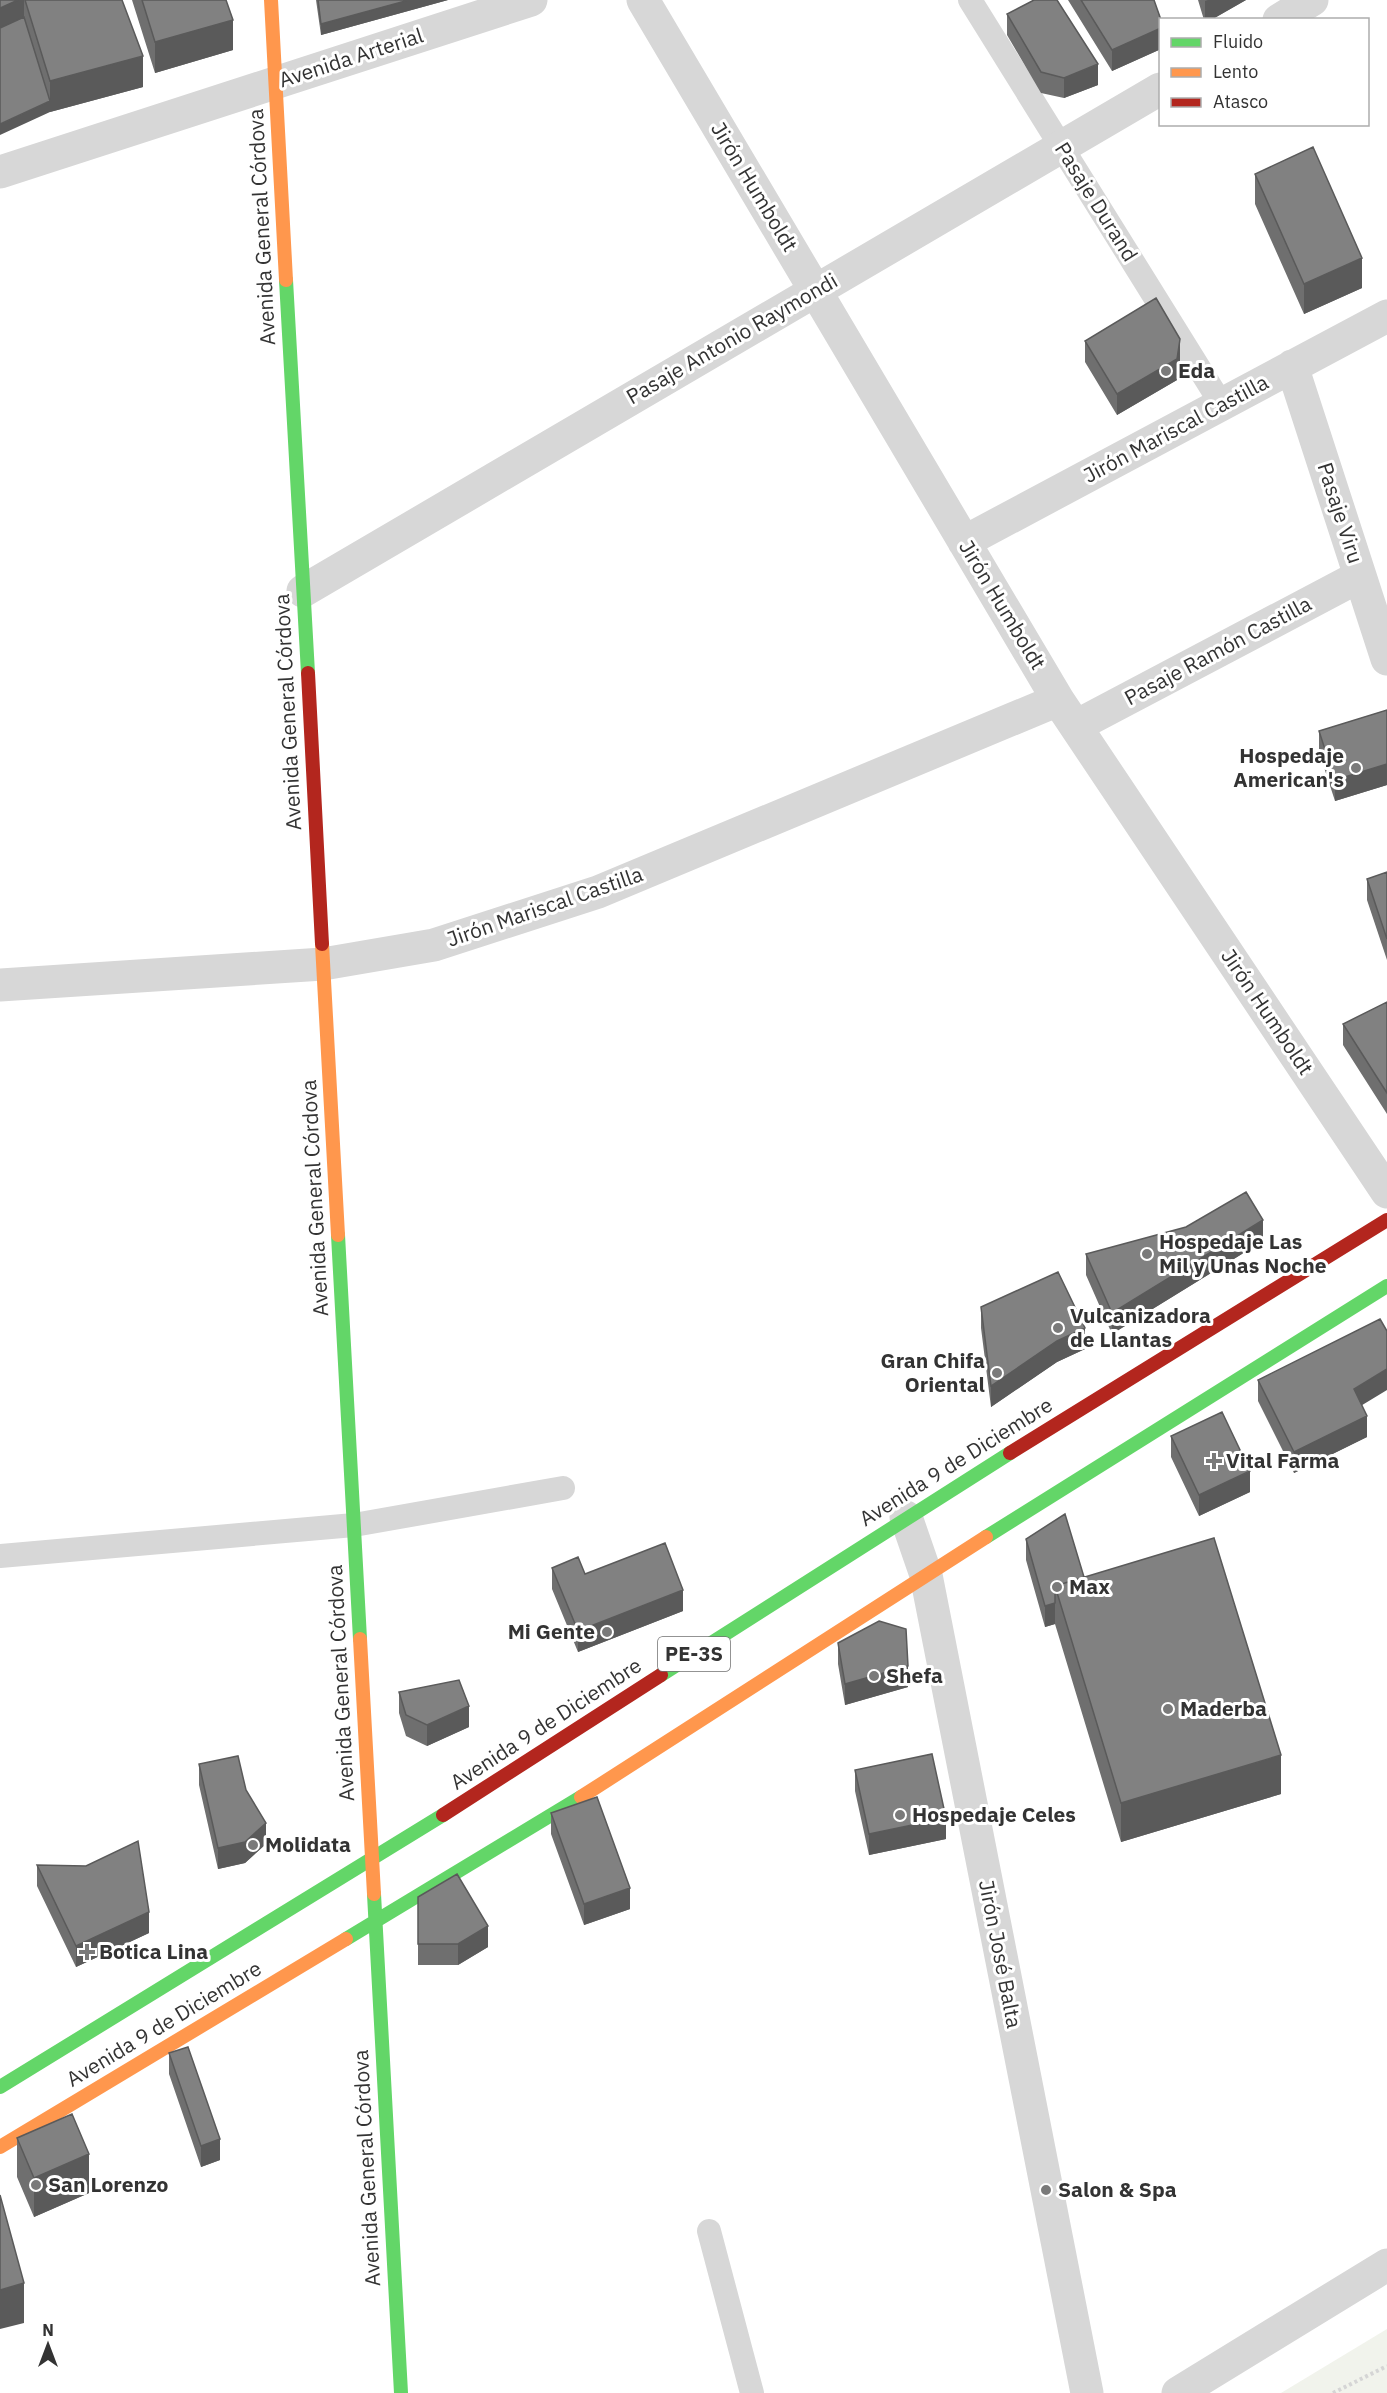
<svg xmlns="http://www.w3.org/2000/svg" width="1387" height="2393" font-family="'IBM Plex Sans',sans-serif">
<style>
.green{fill:#f1f3ec}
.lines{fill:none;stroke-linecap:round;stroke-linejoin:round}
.path{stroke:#d5d5d5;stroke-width:4;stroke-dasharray:3 3;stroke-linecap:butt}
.lane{stroke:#d7d7d7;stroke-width:24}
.street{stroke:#d7d7d7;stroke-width:33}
.fast{stroke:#63d668;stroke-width:14}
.slow{stroke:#ff974d;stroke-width:14}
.jam{stroke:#b3261e;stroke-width:14}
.wall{fill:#6f6f6f}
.shaded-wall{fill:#5a5a5a}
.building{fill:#818181;stroke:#5a5a5a;stroke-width:1.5}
.poi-dot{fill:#7a7a7a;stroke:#fff;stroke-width:2}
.labels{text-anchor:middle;stroke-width:6;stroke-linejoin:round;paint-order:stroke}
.shield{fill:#fff;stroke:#707070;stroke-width:1.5}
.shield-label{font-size:20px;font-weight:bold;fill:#333}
.street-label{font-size:21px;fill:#333;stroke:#fff}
.poi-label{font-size:21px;font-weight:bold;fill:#333;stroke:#fff;text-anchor:start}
</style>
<rect width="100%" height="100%" fill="#fff"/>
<path class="green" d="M1387,2329V2393H1281Z"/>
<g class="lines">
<path class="path" d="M1333,2393L1387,2366"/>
<path class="lane" d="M970,0L1222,405
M0,1556L354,1525L563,1488
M709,2231L752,2393"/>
<path class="street" d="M643,0L1058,700L1387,1192
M1279,20L1312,0
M0,172L531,0
M1292,366L1387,659
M964,542L1387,316
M303,591L1160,89
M1076,726L1360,576
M0,985L323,964L434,945L598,892L1058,700
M906,1517L926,1575L1087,2393
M1178,2393L1387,2265"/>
<path class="fast" d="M286,280L308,673
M338,1235L360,1639
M986,1537L1387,1286
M661,1675L1010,1453
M374,1894L401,2393
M346,1939L581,1797
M0,2087L443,1815"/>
<path class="slow" d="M271,0L286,280
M322,944L338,1235
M360,1639L374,1894
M581,1797L986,1537
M0,2147L346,1939"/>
<path class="jam" d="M308,673L322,944
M1010,1453L1387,1220
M443,1815L661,1675"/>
</g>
<path class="wall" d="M0,0H122L143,87L50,112Z
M132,0H226L233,50L155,73Z
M316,0H448L321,35Z
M1068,0H1154L1161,20V49L1112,71Z
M1198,0H1246L1211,20H1204Z
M1007,14L1098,85L1064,98L1041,93L1007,35Z
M1255,174L1362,288L1304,314L1255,204Z
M1085,341L1180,360L1177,380L1117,415L1085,362Z
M1387,710V785L1335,801L1319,752V731Z
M1387,872V960L1367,900V879Z
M1387,1002V1114L1343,1045V1024Z
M1263,1241L1112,1334L1086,1275V1254Z
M981,1307L1085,1349L1057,1362L991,1407L981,1328Z
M1258,1380L1362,1405L1367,1437L1294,1473L1258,1401Z
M1171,1436L1250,1492L1199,1516L1171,1457Z
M1026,1539L1084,1577L1281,1794L1121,1842L1055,1624L1045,1627L1026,1560Z
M552,1568L585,1574L683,1611L578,1652L552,1589Z
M838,1643L908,1687L845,1705L838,1664Z
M399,1692L469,1727L427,1746L406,1736L399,1713Z
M199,1764L246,1790L266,1844L245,1863L218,1869L199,1785Z
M855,1770L946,1839L869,1855L855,1791Z
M551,1813L630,1909L584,1925L551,1834Z
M37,1865L149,1933L76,1967L37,1886Z
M418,1897L488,1947L458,1965H418Z
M169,2053L220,2160L201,2167L169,2074Z
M17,2138L89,2193L34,2217L17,2177Z"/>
<path class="shaded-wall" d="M16,0H24V28L0,38V8Z
M409,0H448L321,35V24Z
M1208,0H1246L1211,20H1205V1Z
M233,20V50L155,73V42Z
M1161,28V49L1112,71V50Z
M143,56V87L50,112L0,135V124L50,101V81Z
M1098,64V85L1064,98V78Z
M1362,258V288L1304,314V284Z
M1180,339V360L1177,380L1117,415V394Z
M1387,764V785L1335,801V780Z
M1263,1220V1241L1112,1334V1313Z
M1085,1328V1349L1057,1362L991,1407V1386L1057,1341Z
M1387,1369V1390L1354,1410V1389Z
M1367,1416V1437L1294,1473V1452Z
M1250,1471V1492L1199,1516V1495Z
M683,1590V1611L578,1652V1631Z
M1055,1603V1624L1045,1627V1606Z
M908,1666V1687L845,1705V1684Z
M469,1706V1727L427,1746V1725Z
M1281,1755V1794L1121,1842V1803Z
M946,1818V1839L869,1855V1834Z
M266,1823V1844L245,1863L218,1869V1848Z
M630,1888V1909L584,1925V1904Z
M149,1912V1933L76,1967V1946Z
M488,1926V1947L458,1965V1944Z
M220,2139V2160L201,2167V2146Z
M89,2154V2193L34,2217V2178Z
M24,2283V2323L0,2329V2290Z"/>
<path class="building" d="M0,0H18L0,8Z
M25,0H122L143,56L50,81Z
M142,0H226L233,20L155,42Z
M318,0H409L321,24Z
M1034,0H1057L1098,64L1064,78L1041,72L1007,14Z
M1081,0H1154L1161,20V28L1112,50Z
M24,17L50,101L0,124V28Z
M1313,147L1362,258L1304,284L1255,174Z
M1156,298L1180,339L1177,359L1117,394L1085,341Z
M1387,710V764L1335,780L1319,731Z
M1387,872V939L1367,879Z
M1387,1002V1093L1343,1024Z
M1246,1192L1263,1220L1112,1313L1086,1254L1186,1227Z
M1058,1272L1085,1328L1057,1341L991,1386L981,1307Z
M1380,1319L1387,1331V1369L1354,1389L1367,1416L1294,1452L1258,1380Z
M1222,1412L1250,1471L1199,1495L1171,1436Z
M1065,1514L1084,1577L1055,1586V1603L1045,1606L1026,1539Z
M1214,1538L1281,1755L1121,1803L1055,1586Z
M665,1543L683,1590L578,1631L552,1568L578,1557L585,1574Z
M879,1621L906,1629L908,1666L845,1684L838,1643Z
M459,1680L469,1706L427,1725L406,1715L399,1692Z
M932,1754L946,1818L869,1834L855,1770Z
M238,1756L246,1790L266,1823L245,1842L218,1848L199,1764Z
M597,1797L630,1888L584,1904L551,1813Z
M138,1841L149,1912L76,1946L37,1865L86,1866Z
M457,1874L488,1926L458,1944H418V1897Z
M188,2047L220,2139L201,2146L169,2053Z
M72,2114L89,2154L34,2178L17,2138Z
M0,2195L24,2283L0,2290Z"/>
<g class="poi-dot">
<circle cx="1166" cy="371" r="6"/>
<circle cx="1356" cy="768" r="6"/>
<circle cx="1147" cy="1254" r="6"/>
<circle cx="1058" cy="1328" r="6"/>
<circle cx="997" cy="1373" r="6"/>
<path d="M1211 1452h6v6h6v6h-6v6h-6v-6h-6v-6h6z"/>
<circle cx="1057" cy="1587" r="6"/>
<circle cx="607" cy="1632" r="6"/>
<circle cx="874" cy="1676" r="6"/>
<circle cx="1168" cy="1709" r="6"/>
<circle cx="900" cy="1815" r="6"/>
<circle cx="253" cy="1845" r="6"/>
<path d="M84 1943h6v6h6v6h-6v6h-6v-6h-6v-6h6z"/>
<circle cx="36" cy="2185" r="6"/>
<circle cx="1046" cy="2190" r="6"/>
</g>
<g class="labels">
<rect class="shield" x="658" y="1637" width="72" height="34" rx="4.5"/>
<g class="shield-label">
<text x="694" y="1661">PE-3S</text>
</g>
<g class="street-label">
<text transform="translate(351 58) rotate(-18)" y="7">Avenida Arterial</text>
<text transform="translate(754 187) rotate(59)" y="7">Jirón Humboldt</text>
<text transform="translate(1096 202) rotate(58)" y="7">Pasaje Durand</text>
<text transform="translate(262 227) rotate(-93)" y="7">Avenida General Córdova</text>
<text transform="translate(732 339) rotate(-30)" y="7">Pasaje Antonio Raymondi</text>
<text transform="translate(1176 429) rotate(-28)" y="7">Jirón Mariscal Castilla</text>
<text transform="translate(1340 513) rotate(72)" y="7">Pasaje Viru</text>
<text transform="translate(1002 605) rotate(59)" y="7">Jirón Humboldt</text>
<text transform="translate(1218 651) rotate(-28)" y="7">Pasaje Ramón Castilla</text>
<text transform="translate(288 712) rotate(-93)" y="7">Avenida General Córdova</text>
<text transform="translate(545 907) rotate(-19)" y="7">Jirón Mariscal Castilla</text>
<text transform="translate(1267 1012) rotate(56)" y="7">Jirón Humboldt</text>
<text transform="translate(315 1198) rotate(-93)" y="7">Avenida General Córdova</text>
<text transform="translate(956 1462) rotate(-32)" y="7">Avenida 9 de Diciembre</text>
<text transform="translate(341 1683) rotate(-93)" y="7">Avenida General Córdova</text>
<text transform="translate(546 1724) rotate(-33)" y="7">Avenida 9 de Diciembre</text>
<text transform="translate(1000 1954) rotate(79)" y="7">Jirón José Balta</text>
<text transform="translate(164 2024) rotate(-31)" y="7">Avenida 9 de Diciembre</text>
<text transform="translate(367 2168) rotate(-93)" y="7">Avenida General Córdova</text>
</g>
<g class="poi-label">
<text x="1178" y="378">Eda</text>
<text x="1344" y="763" text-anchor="end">Hospedaje<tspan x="1344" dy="24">American's</tspan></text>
<text x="1159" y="1249">Hospedaje Las<tspan x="1159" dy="24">Mil y Unas Noche</tspan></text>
<text x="1070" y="1323">Vulcanizadora<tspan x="1070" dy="24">de Llantas</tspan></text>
<text x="985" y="1368" text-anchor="end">Gran Chifa<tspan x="985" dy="24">Oriental</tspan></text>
<text x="1226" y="1468">Vital Farma</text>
<text x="1069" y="1594">Max</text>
<text x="595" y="1639" text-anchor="end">Mi Gente</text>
<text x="886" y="1683">Shefa</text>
<text x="1180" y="1716">Maderba</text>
<text x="912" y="1822">Hospedaje Celes</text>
<text x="265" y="1852">Molidata</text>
<text x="99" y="1959">Botica Lina</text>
<text x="48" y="2192">San Lorenzo</text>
<text x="1058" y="2197">Salon &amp; Spa</text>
</g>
</g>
<rect x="1159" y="18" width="210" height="108" fill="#ffffff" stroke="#adadad" stroke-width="1.5"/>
<rect x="1171" y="38" width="30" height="9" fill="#63d668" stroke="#adadad" stroke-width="1.5"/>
<text x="1213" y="48" font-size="18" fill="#333333">Fluido</text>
<rect x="1171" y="68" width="30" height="9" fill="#ff974d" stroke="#adadad" stroke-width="1.5"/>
<text x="1213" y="78" font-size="18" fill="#333333">Lento</text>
<rect x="1171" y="98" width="30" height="9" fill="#b3261e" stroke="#adadad" stroke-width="1.5"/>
<text x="1213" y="108" font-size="18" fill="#333333">Atasco</text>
<g transform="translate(48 2345)" stroke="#ffffff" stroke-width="4.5" paint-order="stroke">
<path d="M0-4.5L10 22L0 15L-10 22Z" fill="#333333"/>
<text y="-9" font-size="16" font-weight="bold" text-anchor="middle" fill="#333333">N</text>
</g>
</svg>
